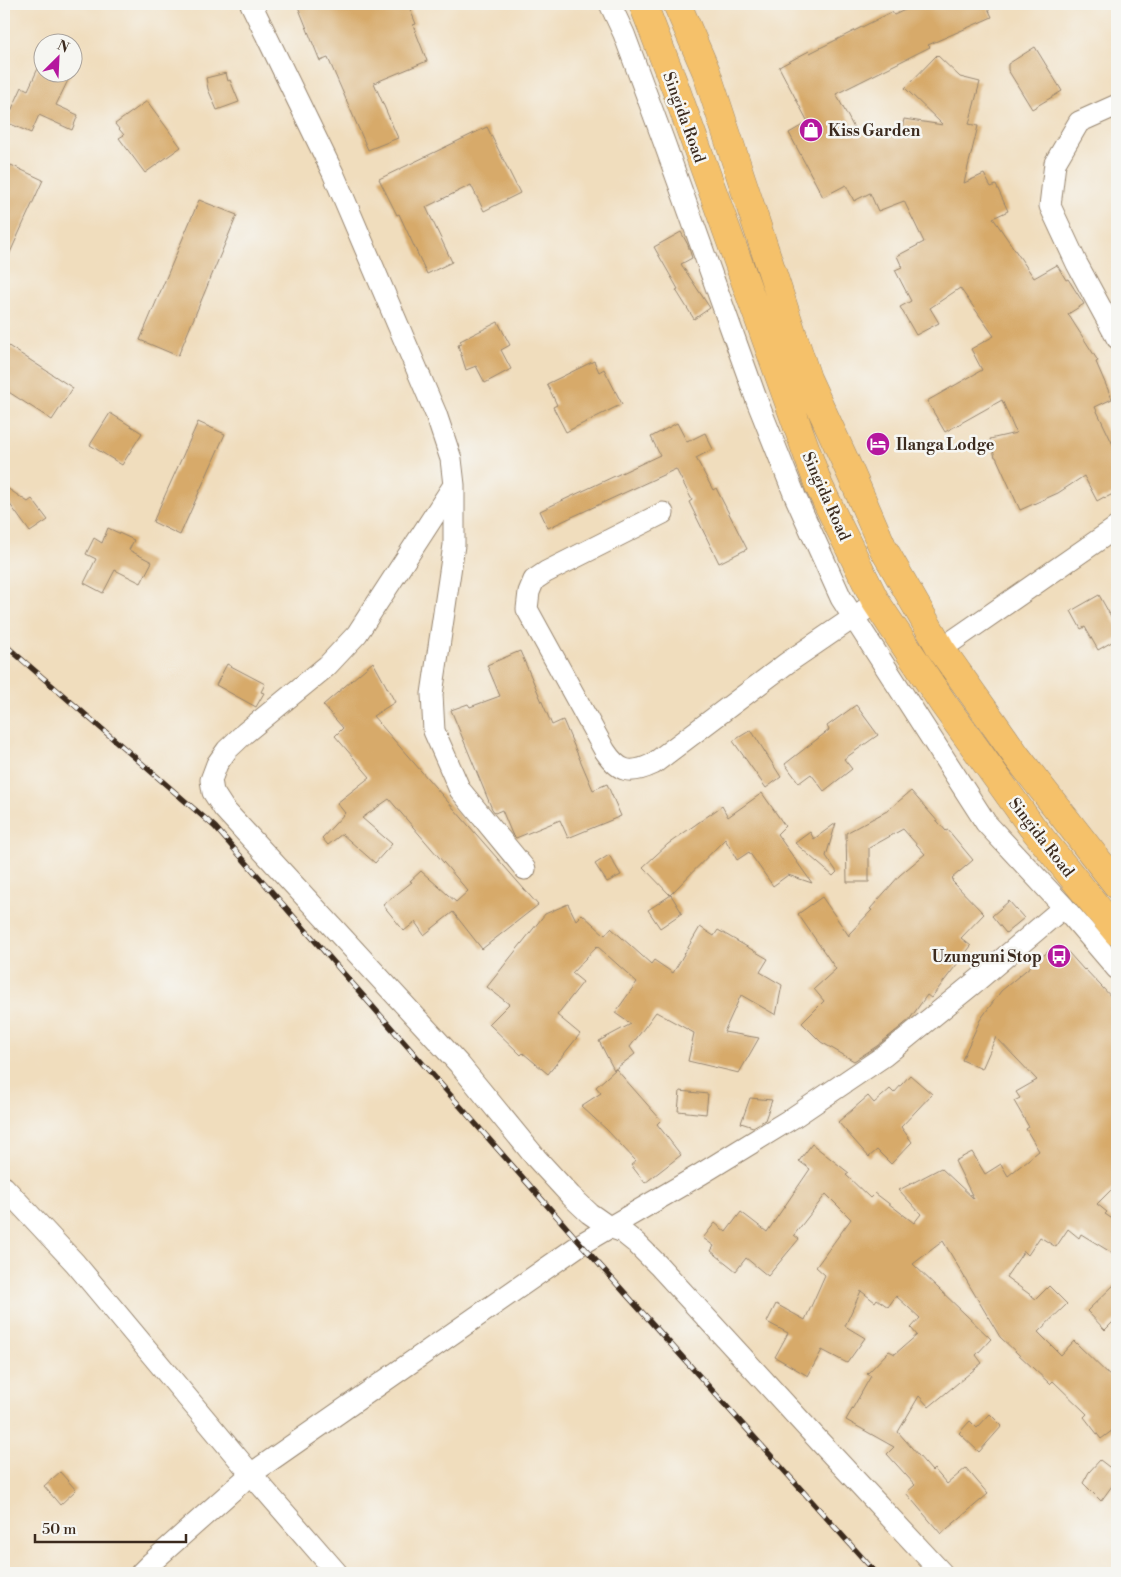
<svg xmlns="http://www.w3.org/2000/svg" width="1121" height="1577" font-family="'Libre Bodoni',serif">
<style>
.building{fill:#d7aa6a}
.lines{fill:none;stroke-linecap:round;stroke-linejoin:round}
.minor-casing{stroke:#96846e;stroke-width:23}
.highway-casing{stroke:#96846e;stroke-width:29}
.minor{stroke:#fff;stroke-width:21}
.highway{stroke:#f5c16b;stroke-width:28}
.rail-casing{stroke:#3b2a1e;stroke-width:5.5}
.rail{stroke:#f6f6f2;stroke-width:4;stroke-dasharray:11;stroke-linecap:butt}
.labels{text-anchor:middle;stroke-width:5;stroke-linejoin:round;paint-order:stroke}
.street-label{font-size:16px;fill:#3b2a1e;stroke:#f6f6f2}
.poi-label{font-size:16px;font-weight:bold;fill:#3b2a1e;stroke:#f6f6f2;text-anchor:start}
</style>
<rect width="100%" height="100%" fill="#f6f6f2"/>
<filter id="ink" filterUnits="userSpaceOnUse"><feTurbulence type="fractalNoise" baseFrequency=".02" numOctaves="2"/><feDisplacementMap in="SourceGraphic" scale="10" xChannelSelector="R" yChannelSelector="G"/><feConvolveMatrix kernelMatrix="1 2 1 2 8 2 1 2 1" color-interpolation-filters="sRGB"/></filter>
<filter id="wash" filterUnits="userSpaceOnUse"><feTurbulence type="fractalNoise" baseFrequency=".0096" numOctaves="4" result="noise"/><feDisplacementMap in="SourceGraphic" scale="20" xChannelSelector="R" yChannelSelector="G"/><feGaussianBlur stdDeviation="1.12" result="paint"/><feColorMatrix in="noise" values="0 0 0 0 0 0 0 0 0 0 0 0 0 0 0 0 0 1.4 0 .05"/><feComposite in="paint" operator="in"/></filter>
<g filter="url(#wash)">
<rect width="100%" height="100%" fill="#f0ddbd"/>
<g id="blocks">
<path class="building" d="M297,4H408L416,24L413,25L427,61L374,83L398,138L368,150L328,58L320,61Z
M918,4H986L992,17L928,45L930,47L836,94L855,130L902,129L904,119L943,125L905,88L937,55L960,77L980,82L969,124L978,126L964,183L984,174L991,187L996,185L1008,211L993,218L1034,278L1057,265L1066,280L1068,279L1084,304L1068,314L1098,361L1096,362L1112,399L1095,407L1117,453V492L1105,498L1104,497L1097,501L1084,476L1058,493L1020,510L996,457H995L990,439L1016,433L1002,400L945,432L927,401L982,370L971,349L994,336L960,288L930,308L939,323L916,335L900,307L911,301L895,270L902,267L897,256L924,242L904,201L878,211L870,193L854,201L846,185L823,197L789,133L808,122L779,67L809,51L810,53L892,12L894,15Z
M1035,47L1062,91L1032,109L1008,70V64Z
M42,60V72H72L56,105L78,115L72,130L39,115L31,133L6,122L22,87L28,90Z
M226,73L228,81L230,80L239,102L217,110L208,89L206,78Z
M147,101L181,147L145,173L119,138L124,135L115,124Z
M487,127L520,193L484,211L471,185L426,207L452,262L427,274L399,214L397,215L379,179Z
M11,165L43,180L4,266V182Z
M199,200L237,215L178,356L140,340Z
M681,232L688,245L692,258L681,264L710,308L694,319L676,290L678,289L654,247Z
M498,322L510,345L501,350L511,369L485,383L476,366L466,370L458,345L462,344L460,341Z
M4,343L73,388L52,420L4,389Z
M594,361L599,372L604,369L622,404L566,432L553,407L557,405L547,384Z
M110,413L142,433L122,465L90,445Z
M198,422L225,434L180,535L153,522Z
M677,423L687,442L705,433L713,449L696,458L713,490L716,488L747,549L719,563L689,502L692,500L676,469L548,528L540,511L660,455L651,437Z
M4,486L28,502L32,499L48,520L30,532L4,496Z
M108,528L134,540L129,550L152,562L141,583L115,570L103,593L84,583L96,559L86,554L94,538L102,543Z
M1099,595L1117,627V639L1098,650L1085,627L1081,629L1071,611Z
M520,651L552,725L563,720L593,790L607,784L621,816L568,838L560,820L516,838L512,834L502,810L495,813L492,809L451,710L468,704L470,707L500,696L487,665Z
M373,662L395,702L373,716L538,905L482,949L453,912L424,935L415,922L404,931L383,905L412,882L410,881L421,871L456,902L468,891L389,799L362,818L392,844L375,863L342,834L328,845L322,838L345,813L337,803L370,777L335,736L343,728L323,705Z
M227,664L265,684L261,692L264,693L256,707L216,685Z
M856,705L878,735L844,759L852,769L824,791L811,774L799,783L785,764L829,730L827,726Z
M751,730L781,777L766,788L733,741Z
M911,791L946,831L948,830L973,860L952,878L953,879L952,881L984,914L961,938L971,946L931,998L927,995L909,1020L877,1046L854,1061L821,1042L802,1023L824,1001L814,989L836,969L798,914L822,897L849,936V934L872,910L870,909L900,875L925,854L903,829L869,848V882H847L846,833L887,811Z
M762,793L785,826L777,834L812,883L788,875L773,886L749,852L737,860L725,839L670,895L643,867L668,844L722,806L728,817Z
M836,823L826,856L837,872L833,876L795,843L810,832L814,839Z
M609,855L621,875L607,882L595,864Z
M671,895L682,913L660,928L648,910Z
M1009,901L1024,918L1006,933L992,916Z
M568,904L576,920L582,914L605,935L611,928L651,964L654,960L673,973L700,927L714,936L718,930L768,959L760,972L782,985L776,1015L741,995L724,1032L759,1038L739,1073L688,1061L694,1033L656,1012L630,1047L635,1054L614,1070L599,1041L631,1024L615,1013L637,982L597,946L572,973L583,982L557,1015L580,1034L548,1074L523,1053L521,1055L489,1024L509,1004L487,987L545,914Z
M1050,950L1058,960L1068,952L1084,970L1085,969L1117,1003V1184L1097,1204L1107,1212L1105,1214L1117,1222V1256L1081,1234L1079,1238L1068,1229L1056,1247L1040,1237L1028,1255L1024,1251L1006,1277L1036,1299L1049,1286L1067,1304L1038,1332L1061,1355L1074,1341L1117,1383V1427L1101,1439L1084,1417L1087,1414L1053,1381L1050,1384L1000,1337L943,1241L913,1264L991,1339L976,1355L982,1363L929,1407L919,1396L898,1432L932,1471L934,1469L947,1484L966,1468L988,1494L941,1534L906,1493L915,1485L887,1454L894,1447L846,1420L871,1376L867,1374L889,1351L895,1354L917,1335L911,1328L920,1318L896,1296L888,1307L877,1299L875,1302L861,1291L845,1326L865,1338L847,1363L822,1350L808,1376L775,1357L788,1333L767,1322L776,1304L805,1320L825,1275L816,1267L851,1219L826,1194L794,1235L799,1239L768,1276L746,1258L736,1271L711,1251L714,1246L703,1238L715,1223L726,1232L741,1212L767,1232L810,1169L799,1161L812,1144L849,1173L846,1175L870,1198L875,1193L914,1223L921,1214L899,1190L941,1168L974,1199L955,1161L972,1152L985,1174L1001,1164L1008,1176L1039,1151L1026,1129L1029,1127L1014,1101L1020,1098L1016,1092L1037,1080L996,1037L982,1069L962,1060L980,1020L1001,991Z
M616,1069L661,1120L657,1124L681,1155L645,1183L631,1165L636,1161L607,1130L581,1106L601,1093L596,1087Z
M910,1075L932,1094L901,1127L912,1142L891,1164L877,1150L869,1157L838,1122L868,1096L874,1103L890,1089L894,1093Z
M680,1091L708,1094L706,1114L678,1111Z
M750,1098L772,1100L765,1120L753,1127L741,1123Z
M1117,1282V1318L1105,1330L1087,1311Z
M990,1414L1002,1426L979,1452L959,1433L970,1421L977,1428Z
M1100,1460L1117,1473V1479L1101,1501L1083,1483L1089,1472Z
M60,1472L76,1490L60,1505L44,1486Z"/>
</g>
</g>
<g filter="url(#ink)">
<use href="#blocks" fill-opacity="0" stroke="#96846e" stroke-width="1"/>
<g class="lines">
<g class="minor-casing">
<path id="minor" d="M251,4L333,173L436,414L451,459L454,485L357,634L327,666L245,733L227,750L217,764L211,780L213,792L224,809L459,1064L536,1158L571,1196L589,1213L609,1227L621,1231L636,1243L658,1265L821,1443L942,1573
M610,4L624,34L664,142L757,401L795,496L841,598L986,823L1064,907L1117,969
M1117,105L1079,122L1055,163L1050,206L1077,264L1117,338
M454,485V545L432,694L434,731L460,790L525,869
M663,513L546,572L534,580L529,592L527,609L605,751C619,772 630,775 653,764L787,663L866,609
M941,649L1117,527
M4,1187L75,1263L251,1474L337,1573
M141,1573L152,1562L251,1474L581,1244L701,1174L794,1117L884,1056L979,979L1064,907"/>
</g>
<g class="highway-casing">
<path id="highway" d="M643,4L675,87L819,486L876,602L943,703L1032,827L1117,932
M677,4L706,71L807,378L851,474L883,548L941,649L1018,758L1117,885"/>
</g>
<use href="#minor" class="minor"/>
<use href="#highway" class="highway"/>
<g class="rail-casing">
<path id="rail" d="M4,644L215,827L581,1244L876,1573"/>
</g>
<use href="#rail" class="rail"/>
</g>
</g>
<defs>
<g id="shop-disc" transform="scale(1.25)"><circle r="9.5" fill="#b5179e" stroke="#f6f6f2"/><path d="M-5-2.5h2.3a2.7 3.5 0 0 1 5.4 0H5L5.5 6h-11ZM-1.5-2.5h3a1.5 2.3 0 0 0-3 0Z" fill="#fff"/></g>
<g id="hotel-disc" transform="scale(1.25)"><circle r="9.5" fill="#b5179e" stroke="#f6f6f2"/><path d="M-6-4.5h1.5V1H6V5H4.5V3h-9V5H-6ZM-4 0a1.8 1.8 0 1 1 3.6 0ZM.5 0V-2.5h3Q6-2.5 6 0Z" fill="#fff"/></g>
<g id="bus-disc" transform="scale(1.25)"><circle r="9.5" fill="#b5179e" stroke="#f6f6f2"/><path d="M-5-6H5V4H4V6H2V4H-2V6H-4V4H-5ZM-3.5-4V0h7V-4ZM-3.5 1.2v1.5H-2V1.2ZM2 1.2v1.5H3.5V1.2Z" fill="#fff"/></g>
</defs>
<g fill-rule="evenodd">
<use href="#shop-disc" x="811" y="130"/>
<use href="#hotel-disc" x="878" y="444"/>
<use href="#bus-disc" x="1059" y="956"/>
</g>
<g class="labels">
<g class="street-label">
<text transform="translate(685 117) rotate(70)" y="6">Singida Road</text>
<text transform="translate(827 496) rotate(66)" y="6">Singida Road</text>
<text transform="translate(1042 837) rotate(52)" y="6">Singida Road</text>
</g>
<g class="poi-label">
<text x="828" y="136">Kiss Garden</text>
<text x="896" y="450">Ilanga Lodge</text>
<text x="1042" y="962" text-anchor="end">Uzunguni Stop</text>
</g>
</g>
<rect width="1121" height="1577" fill="none" stroke="#f6f6f2" stroke-width="20"/>
<g transform="translate(58 58) rotate(24)"><circle r="24" fill="#f6f6f2" stroke="#aba49d"/>
<path d="M0-4L9 19L0 12L-9 19Z" fill="#b5179e"/>
<text y="-8" font-size="14" font-weight="bold" text-anchor="middle" fill="#3b2a1e">N</text>
</g>
<path d="M35 1534v8h151v-8" fill="none" stroke="#3b2a1e" stroke-width="2.5"/>
<text x="42" y="1534" font-size="15" fill="#3b2a1e" stroke="#f6f6f2" stroke-width="4" paint-order="stroke">50 m</text>
</svg>
